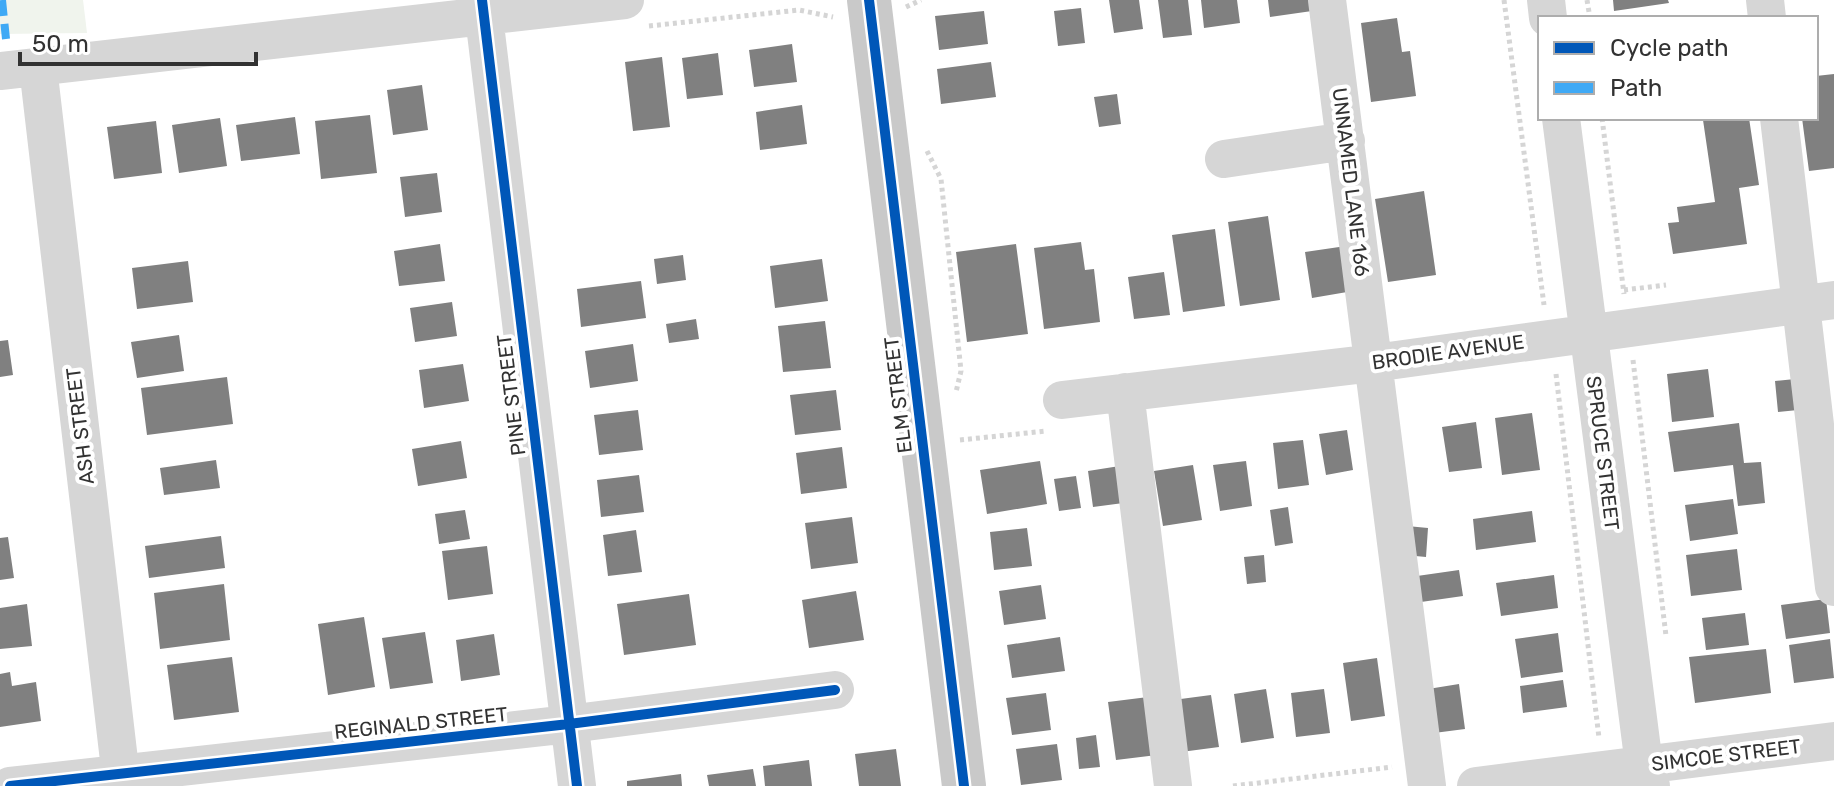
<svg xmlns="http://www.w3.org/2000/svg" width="1834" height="786" font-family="Rubik,sans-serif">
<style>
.green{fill:#f0f4ed}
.building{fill:#808080}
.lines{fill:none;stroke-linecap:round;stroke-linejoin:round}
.path{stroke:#d5d5d5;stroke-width:5;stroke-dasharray:4 4;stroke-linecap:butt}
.minor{stroke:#d6d6d6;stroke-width:38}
.major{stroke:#c9c9c9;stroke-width:44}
.quiet{stroke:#3fa9f5;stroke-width:8;stroke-dasharray:16 8;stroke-linecap:butt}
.cycleway-casing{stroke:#fff;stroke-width:15}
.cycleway{stroke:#0057b8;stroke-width:10}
.labels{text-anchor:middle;stroke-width:8;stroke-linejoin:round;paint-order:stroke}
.street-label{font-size:20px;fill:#323232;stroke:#fff}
</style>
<rect width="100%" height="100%" fill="#fff"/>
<path class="green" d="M0,0H83L87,33L0,34Z"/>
<path class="building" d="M1109,0H1139L1143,29L1114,33Z
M1158,0H1188L1192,35L1163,38Z
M1201,0H1237L1240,23L1204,28Z
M1268,0H1311L1312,11L1270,17Z
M1613,0H1668L1669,3L1614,11Z
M1081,8L1085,43L1058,46L1054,11Z
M984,11L988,44L939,50L935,16Z
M1397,18L1402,52L1410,51L1416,96L1371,102L1361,23Z
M792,44L797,82L754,87L749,50Z
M718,53L723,95L687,99L682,58Z
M662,57L670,127L633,131L625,62Z
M991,62L996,97L941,104L937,69Z
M1834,74V168L1809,171L1802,118H1816V76Z
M422,85L428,130L393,135L387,90Z
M1117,94L1121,124L1099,127L1094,97Z
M802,105L807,144L760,150L756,112Z
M370,115L377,173L321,179L315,121Z
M295,117L300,154L241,161L236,125Z
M220,118L227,166L179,173L172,125Z
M1720,118H1749L1759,185L1739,188L1747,244L1673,254L1668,223L1679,222L1677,207L1715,202L1703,120Z
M156,121L162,173L114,179L107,127Z
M437,173L442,212L405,217L400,177Z
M1424,191L1436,275L1388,282L1375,199Z
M1268,216L1280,300L1240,306L1228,222Z
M1215,229L1225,306L1183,312L1172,235Z
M1081,242L1085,270L1094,269L1100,322L1044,329L1034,248Z
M440,244L445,281L399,286L394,251Z
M1016,244L1028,334L967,342L956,252Z
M1346,246L1353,291L1312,298L1305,252Z
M683,255L686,280L657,284L654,259Z
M822,259L828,301L775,308L770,266Z
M188,261L193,302L137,309L132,268Z
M1164,272L1170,315L1134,319L1128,277Z
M641,281L646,318L581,327L577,289Z
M452,302L457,336L415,342L410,308Z
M696,319L699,339L669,343L666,324Z
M825,321L831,368L783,372L778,326Z
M179,335L184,371L137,378L131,342Z
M8,340L13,375L0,377V341Z
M633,344L638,381L590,388L585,351Z
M463,364L469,401L424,408L419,370Z
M1708,369L1714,417L1672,422L1667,374Z
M227,377L233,424L147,435L141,388Z
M1795,379L1798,410L1778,412L1775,381Z
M836,390L841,430L795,435L790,395Z
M638,410L643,450L599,455L594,415Z
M1532,413L1540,470L1502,475L1495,418Z
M1476,422L1482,468L1449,472L1442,427Z
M1739,423L1744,463L1761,462L1765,503L1738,506L1733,465L1674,472L1668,432Z
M1347,430L1353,470L1326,475L1319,434Z
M1303,440L1309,485L1278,489L1273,443Z
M461,441L467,478L418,486L412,449Z
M842,447L847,488L801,494L796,453Z
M216,460L220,488L164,495L160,468Z
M1040,461L1047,504L987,514L980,470Z
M1246,461L1252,506L1220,511L1213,465Z
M1126,465L1131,502L1093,507L1088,471Z
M1193,465L1202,520L1163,526L1154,471Z
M639,475L644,512L601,517L597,480Z
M1076,476L1081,508L1059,511L1054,479Z
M1733,499L1738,534L1690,541L1685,505Z
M1288,507L1293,543L1275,546L1270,510Z
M465,510L470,539L439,544L435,514Z
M1532,511L1536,542L1476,550L1473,519Z
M852,517L858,563L811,569L805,523Z
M1407,526L1428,528L1426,557L1405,555Z
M1027,528L1032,566L994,570L990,532Z
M636,530L642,572L608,576L603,535Z
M221,536L225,568L149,578L145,546Z
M8,537L14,578L0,580V538Z
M487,546L493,594L448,600L442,551Z
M1737,549L1742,590L1691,596L1686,555Z
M1264,555L1266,582L1247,584L1244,557Z
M1459,570L1463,596L1421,602L1417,576Z
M1554,575L1558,608L1501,616L1496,583Z
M224,584L230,640L160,649L154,593Z
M1041,585L1046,619L1004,625L999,591Z
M856,591L864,640L809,648L802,600Z
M689,594L696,645L624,655L617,604Z
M1826,599L1830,633L1786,639L1781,605Z
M27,604L32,646L0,649V608Z
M1745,613L1749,645L1706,650L1702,618Z
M364,617L375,687L328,695L318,624Z
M425,632L433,683L390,689L382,638Z
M1558,633L1563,672L1521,678L1515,639Z
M494,634L500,675L461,681L456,640Z
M1060,637L1065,671L1012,678L1007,645Z
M1830,639L1834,678L1794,683L1789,645Z
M1766,649L1771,693L1695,703L1689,657Z
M232,657L239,712L174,720L167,665Z
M1377,658L1385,716L1351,721L1343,663Z
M10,672L12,686L36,682L41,721L0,727V674Z
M1563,680L1567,707L1523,713L1520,686Z
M1459,684L1465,729L1434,733L1428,689Z
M1266,689L1274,738L1241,743L1234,694Z
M1324,689L1330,733L1296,737L1291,693Z
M1046,693L1051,730L1012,735L1006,698Z
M1211,695L1219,747L1181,752L1173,700Z
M1148,697L1157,755L1116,760L1108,702Z
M1096,735L1100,767L1079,769L1076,738Z
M1057,744L1062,780L1021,785L1016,749Z
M896,749L901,786H859L855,754Z
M809,760L812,786H765L763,766Z
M753,769L756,786H709L707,775Z
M681,774L682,786H627V781Z"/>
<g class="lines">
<path class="path" d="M1504,0L1544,305
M1587,0L1590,18
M906,7L921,0
M649,26L799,10L833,17
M1602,118L1624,294
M927,151L941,179L961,371L956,392
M1624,290L1666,285
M1633,360L1666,636
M1556,374L1599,738
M960,440L1046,431
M1233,786L1392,767"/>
<path class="minor" d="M482,0L577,786
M1327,0L1427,786
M1546,0L1548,18
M1765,0L1767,18
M38,67L122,786
M0,71L625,0
M1561,118L1644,765L1651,786
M1779,118L1834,587
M1224,159L1346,141
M1125,392L1173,786
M1062,400L1374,363L1834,300
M10,786L569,724L835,690
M1476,786L1834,741"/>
<path class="major" d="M869,0L964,786"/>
<path class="quiet" d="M2,0L6,39"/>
<g class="cycleway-casing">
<path id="cycleway" d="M482,0L577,786
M869,0L964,786
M10,786L569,724L835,690"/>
</g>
<use href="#cycleway" class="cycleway"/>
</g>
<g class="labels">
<g class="street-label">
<text transform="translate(1351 182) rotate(83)" y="7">UNNAMED LANE 166</text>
<text transform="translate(1448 352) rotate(-8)" y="7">BRODIE AVENUE</text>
<text transform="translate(511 395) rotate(-97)" y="7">PINE STREET</text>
<text transform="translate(898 395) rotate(-97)" y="7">ELM STREET</text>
<text transform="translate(80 426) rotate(-97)" y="7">ASH STREET</text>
<text transform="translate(1603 453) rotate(83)" y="7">SPRUCE STREET</text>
<text transform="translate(421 723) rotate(-6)" y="7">REGINALD STREET</text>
<text transform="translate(1726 755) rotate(-7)" y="7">SIMCOE STREET</text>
</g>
</g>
<rect x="1538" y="16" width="280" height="104" fill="#ffffff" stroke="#adadad" stroke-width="2"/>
<rect x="1554" y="42" width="40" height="12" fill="#0057b8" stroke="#adadad" stroke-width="2"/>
<text x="1610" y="56" font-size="24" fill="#323232">Cycle path</text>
<rect x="1554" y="82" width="40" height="12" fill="#3fa9f5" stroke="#adadad" stroke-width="2"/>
<text x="1610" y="96" font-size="24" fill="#323232">Path</text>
<path d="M20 52v12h236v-12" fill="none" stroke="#323232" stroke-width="4"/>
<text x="32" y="52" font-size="24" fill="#323232" stroke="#ffffff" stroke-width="6" paint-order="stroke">50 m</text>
</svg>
